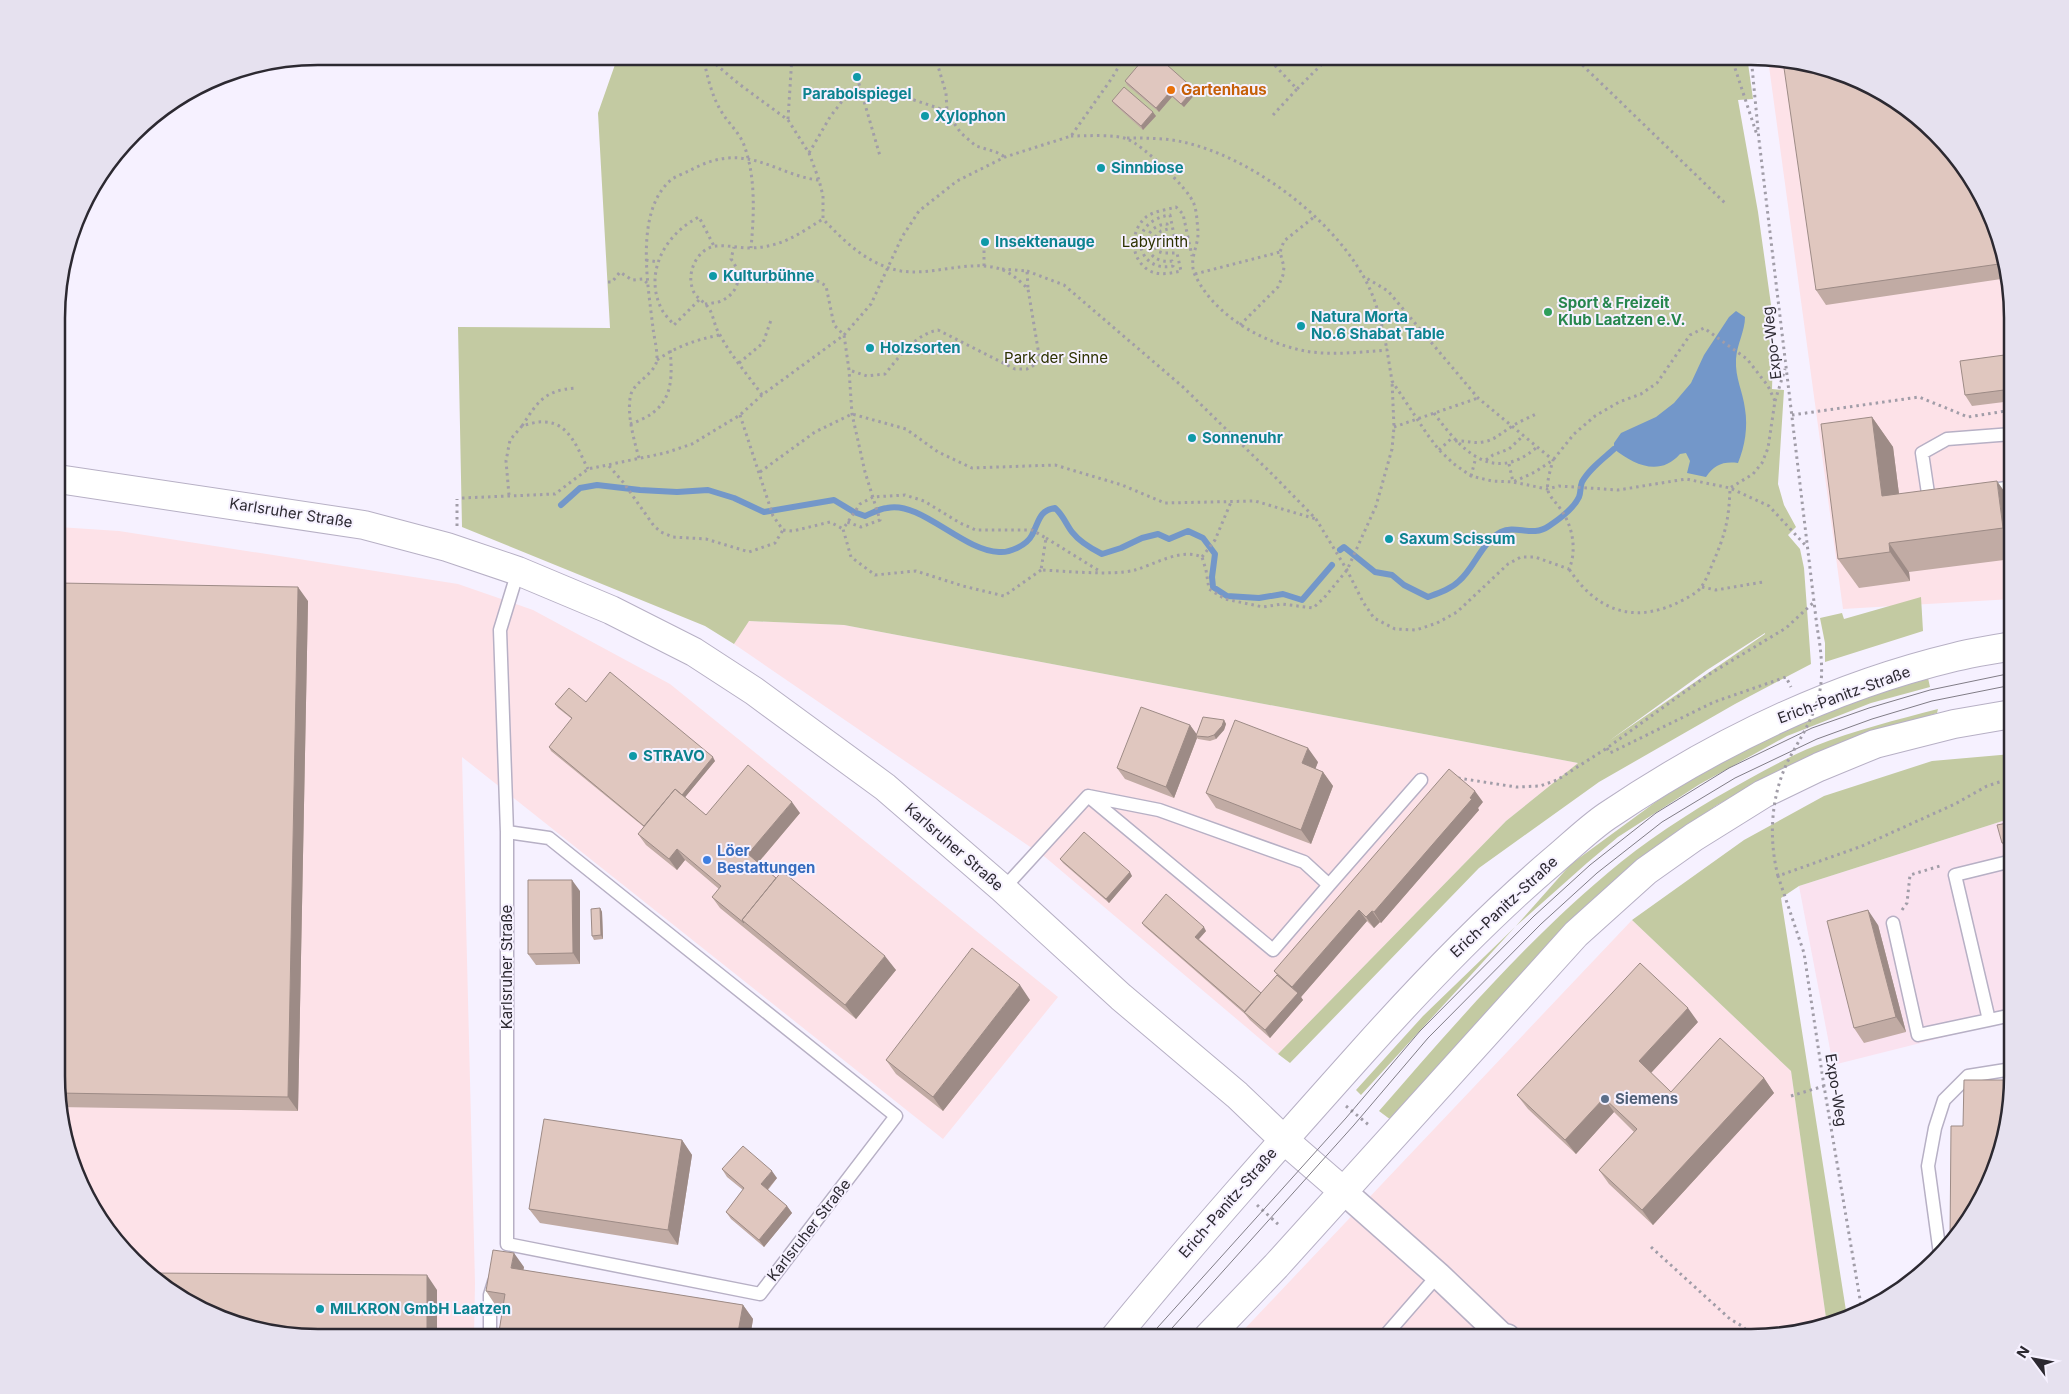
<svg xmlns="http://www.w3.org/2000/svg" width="2069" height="1394" font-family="Inter,sans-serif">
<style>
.commercial{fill:#fde2e8}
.industrial{fill:#fae2ef}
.green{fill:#c3caa2;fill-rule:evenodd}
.water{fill:#7397c9}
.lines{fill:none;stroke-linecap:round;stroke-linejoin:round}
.stream{stroke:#7397c9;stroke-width:6}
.lane-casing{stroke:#b7b0c5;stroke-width:15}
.street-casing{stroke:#b7b0c5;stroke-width:28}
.secondary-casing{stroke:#b7b0c5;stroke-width:30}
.path{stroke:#a19da8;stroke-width:3;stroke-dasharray:2.5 4;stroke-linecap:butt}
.lane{stroke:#fff;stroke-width:12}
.street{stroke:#fff;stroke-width:25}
.secondary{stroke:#fff;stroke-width:28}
.tram{stroke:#817d87;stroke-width:1}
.path-bridge{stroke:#a19da8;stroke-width:3;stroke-dasharray:2.5 4;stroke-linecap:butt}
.wall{fill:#c1aba4}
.shaded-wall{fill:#9d8b86}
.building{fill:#e0c7bf;stroke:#9d8b86}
.culture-dot{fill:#0f9aa8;stroke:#f6f1ff;stroke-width:2}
.food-dot{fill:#e8710a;stroke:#f6f1ff;stroke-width:2}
.leisure-dot{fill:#2e9e5b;stroke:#f6f1ff;stroke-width:2}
.shop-dot{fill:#3f7fe0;stroke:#f6f1ff;stroke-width:2}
.service-dot{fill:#5c6f8a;stroke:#f6f1ff;stroke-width:2}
.labels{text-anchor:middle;stroke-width:4;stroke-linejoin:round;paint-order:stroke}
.food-label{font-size:15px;font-weight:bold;fill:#c56008;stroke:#f6f1ff;text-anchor:start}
.culture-label{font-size:15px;font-weight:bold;fill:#0d838f;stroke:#f6f1ff;text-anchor:start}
.park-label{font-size:15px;fill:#2c3100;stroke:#f6f1ff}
.leisure-label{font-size:15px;font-weight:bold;fill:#27864d;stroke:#f6f1ff;text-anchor:start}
.street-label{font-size:15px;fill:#2c2931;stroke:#f6f1ff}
.shop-label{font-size:15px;font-weight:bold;fill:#366cbe;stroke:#f6f1ff;text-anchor:start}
.service-label{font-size:15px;font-weight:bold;fill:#4e5e75;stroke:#f6f1ff;text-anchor:start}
.rim{fill:none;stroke:#2c2931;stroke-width:2.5}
</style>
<rect width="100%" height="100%" fill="#f6f1ff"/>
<path class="commercial" d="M1768,59L1835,70L1948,145L1978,187L2004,250L2012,301V599L1843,609Z
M58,527L119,531L458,584L533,610L670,684L1058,997L943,1139L462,757L475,1283L474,1338H318L234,1324L172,1294L121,1249L91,1207L58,1110Z
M748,621L844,625L1578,763L1506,821L1278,1054L1045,857L734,644Z
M1632,920L1791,1071L1827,1325L1819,1329L1768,1337H1237Z"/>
<path class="industrial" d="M2012,818V1020L1833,1065L1799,886Z"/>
<path class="green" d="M618,56H1747L1753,99L1738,100L1758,212L1774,326L1772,389L1784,390L1778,484L1784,505L1796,527L1788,535L1800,549L1804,568L1811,664L1735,704L1599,782L1479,868L1290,1063L1278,1054L1506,821L1578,763L844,625L749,621L734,644L705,626L462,527L458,327L610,328L598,113ZM1765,633V634L1609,741L1707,670Z
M1921,597L1923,631L1825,662V643L1820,618L1842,613L1844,619Z
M1928,678L1930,687L1871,703L1787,736L1700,784L1618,837L1587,863L1516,926L1571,864L1657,801L1697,775L1782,730L1850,702Z
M1938,709L1937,713L1905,723L1751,787L1717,805L1684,828L1391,1120L1379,1111C1455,1024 1531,935 1621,862C1660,831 1703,804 1747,780C1769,768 1792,755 1815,746C1855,730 1896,720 1938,709Z
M2012,754V818L1799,886L1781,898L1847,1317L1827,1325L1791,1071L1632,920L1744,840L1824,796L1932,761Z
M1515,927L1361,1095L1356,1090L1423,1016Z"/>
<path class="water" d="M1736,311L1745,317C1745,331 1737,344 1736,359C1735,379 1743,391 1745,409C1748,427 1745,446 1738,463C1723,461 1714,465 1706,477L1687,473L1690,461L1686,453L1680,454C1660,477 1634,465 1614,449V443L1621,433L1656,417L1674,403L1691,383L1704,355L1729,317Z"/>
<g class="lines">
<path class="stream" d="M561,505L580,488L597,485L640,490L677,492L708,490L734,498L764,512L834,500L854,512L865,516C872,513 879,509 887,508C920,500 963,551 999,552C1010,553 1027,545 1032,535C1039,522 1039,510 1055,508C1063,515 1066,524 1072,532C1079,541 1092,549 1102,554L1121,548L1142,538L1158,534L1169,539L1188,531L1203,538L1215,554L1212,577L1213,587L1227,596L1259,598L1283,594L1302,600L1332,565
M1340,550L1344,547L1375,572L1392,575L1404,585L1428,597C1439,593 1451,589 1459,581C1475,567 1481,543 1501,532C1516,524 1532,538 1549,526C1558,520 1574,508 1579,497C1581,492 1580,487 1582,482C1589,469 1603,459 1614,449"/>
<g class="lane-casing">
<path id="lane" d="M1987,491L2012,487
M1936,499L1929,500L1922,453L1947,439L2012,434
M1088,796L1159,810L1304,862L1329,885L1273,950Z
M507,832L549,838L896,1116L760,1294L507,1244V832L500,630L518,571
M2012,861L1955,875L1989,1020L2012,1015
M1329,885L1421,780
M1003,889L1088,796
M1893,923L1918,1035L1989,1020
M1940,1254L1928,1166L1935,1128L1944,1100L1968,1076L2012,1069
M1384,1337L1438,1275
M490,1338V1295L494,1282"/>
</g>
<g class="street-casing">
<path id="street" d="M1343,1191L1438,1275L1502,1336L1507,1337"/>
</g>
<g class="secondary-casing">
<path id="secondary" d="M58,479L364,525L447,547L518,571L611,610L694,652L754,691L885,787L1003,889L1121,997L1237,1095L1283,1139L1343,1191
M1115,1337C1195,1239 1279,1145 1363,1051C1423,984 1485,919 1553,861C1571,846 1588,829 1607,816C1712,745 1830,687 1955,657C1974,652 1993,650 2012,646
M1208,1337L1276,1266L1576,934L1646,871L1694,837L1763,794L1819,767L1875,744L1954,724L2012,714"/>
</g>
<path class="path" d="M703,56C707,75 711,94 721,111C728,123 739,132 744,145C756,177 754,215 751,248
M706,56L739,84L788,120L809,153L819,180L823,196V219C845,242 868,265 901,271C933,276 970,259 1000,269C1010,272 1020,281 1028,289L1039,355L1036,364L1027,369H1015L938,330C914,335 900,356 885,374L867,376L849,370
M935,56L946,93L947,111L951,119L961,133L976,146L996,152L1005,157
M1266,56L1297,89L1330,56
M1292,56L1300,60L1303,56
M1573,56L1727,205
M1731,56L1757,135
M1751,56L1759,140L1817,627
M857,77L880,156
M1273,115L1297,89
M788,119L792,56
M1071,136C1084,136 1116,134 1127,139C1143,145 1189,189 1194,204C1197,212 1197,223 1198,231C1199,246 1188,259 1195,275C1215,317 1266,345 1311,352C1336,355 1362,352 1387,350L1392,381L1427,434L1439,450L1454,464L1471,476L1492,481L1513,482L1535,472L1553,460L1574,434L1595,416L1619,402L1641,394L1657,383L1690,335L1704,328L1747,359L1768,386L1775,401L1768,448L1762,463L1753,474L1730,488C1729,521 1725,535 1712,565C1709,572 1706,580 1702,586C1698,593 1685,599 1677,603C1632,624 1596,610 1569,569
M1127,138C1146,138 1165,138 1183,142C1250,157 1328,215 1362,274C1376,297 1382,324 1387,350
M809,153L830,117L843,100L862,93L884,90L947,111
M1166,242L1175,240L1170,215C1124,222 1137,274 1173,266L1172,261C1142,265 1137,226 1167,224L1168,229L1161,231L1155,237L1154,245L1157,251L1163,253H1177L1181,271C1171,273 1160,276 1150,271C1130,260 1129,232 1146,217C1154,211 1166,210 1176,207L1183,214L1192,256
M646,260L658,262
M984,266V249
M1002,269L1027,271L1028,288
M1027,271L1064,285L1183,387L1274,476L1316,519L1347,570L1363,602L1374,618L1395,629L1416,630L1437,623L1457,612L1508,564L1521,557H1535L1569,569C1577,551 1573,526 1561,510C1557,503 1551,499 1548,491C1546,483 1551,468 1553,460L1478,398L1388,291L1363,276
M1195,274L1280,252
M740,279L770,282
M608,282H612L620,272L632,280L643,279L647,283
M786,282C799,272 814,278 826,286L834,325L844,335L849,370L852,414L865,472L880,520L861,527L847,522
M699,300L674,325C670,320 665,315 662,310C643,273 665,234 699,217L714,246
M705,304C710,303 717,303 721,301C740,292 743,274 731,259L734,247
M1240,325L1278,287L1283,275L1284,267L1280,252L1284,241L1314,217
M657,360C677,346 696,340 719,335
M739,363L763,343L771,320
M762,395C748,375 731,356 720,335C715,328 714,318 710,310C705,301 694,298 692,287C687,271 698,248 716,246C727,245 739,248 750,248C782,247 797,235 823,219
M1775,401L1785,369
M1434,413C1460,449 1492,485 1536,448
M740,415L773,516L783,530L793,531L830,522L843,529
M1792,415L1919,397L1968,417L2012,410
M630,424C669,411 674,389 670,350
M522,426C538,401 545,390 576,388
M1394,427L1478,398
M1455,441C1465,440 1473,444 1483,442C1495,440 1501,433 1511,427C1518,422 1528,418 1536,414
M1439,450L1452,438
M639,458C634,440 626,412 631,394C635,381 657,373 657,358C657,348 654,337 653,328C648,285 634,210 672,179C677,176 684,173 689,171C707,161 726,155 747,159C772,163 794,178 819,180
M1486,460L1493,455L1509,449L1523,436
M1509,464L1513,482L1547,489L1559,486L1618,490L1686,479L1730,488L1769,506L1807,547
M609,466L623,482L654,526L661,532L673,537L706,539L749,552L775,543L783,530
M760,472L815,432L852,414L906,429L938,452L972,468L1055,465L1122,485L1165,503L1255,501L1316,519
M1471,476L1476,457
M509,495L506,461L510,440L522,426C529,424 538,421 545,422C570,423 578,450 588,469
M462,498L555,494L588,469L665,453L692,444L740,415L762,395L844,335L871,304L902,237L919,211L957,181L1005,157L1071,136L1112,78L1125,56
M457,526V499
M1046,538L1101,572
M1202,557L1215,540L1231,502
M1041,570L1004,596L963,586L916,571L875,575L851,557L843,529L860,504L873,497L905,495L924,501L960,523L976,530H1032L1046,538L1041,570C1066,571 1113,576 1135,570C1156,564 1180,548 1202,557L1206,570L1209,589L1225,599L1263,607L1282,604L1313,608L1324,598L1347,570L1376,506L1392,449L1394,427L1392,381
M1702,587L1716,590L1763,582
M1607,748L1610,753L1714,702L1786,677L1791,687
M1458,778L1516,787L1540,786L1557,780L1607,748L1708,675L1786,628L1814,602
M1902,910L1907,903L1910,875L1940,866
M1791,1096L1824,1086
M1346,1106L1370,1126
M1257,1205L1280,1226
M1651,1247L1730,1319L1742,1326L1754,1337
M1862,1311L1824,1086L1804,953L1778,876L1862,846L1955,804L1987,786L2012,778"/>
<use href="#lane" class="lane"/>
<use href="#street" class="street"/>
<use href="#secondary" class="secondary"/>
<path class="tram" d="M1149,1337L1346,1118L1420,1031L1534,916L1590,865L1656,813L1729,768L1812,728L1869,708L1930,690L2012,673
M1164,1337L1354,1125L1428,1038L1541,924L1597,873L1662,822L1735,778L1817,739L1872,719L1932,701L2012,685"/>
<path class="path-bridge" d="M1778,876C1768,837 1771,793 1790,757C1801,737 1813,719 1819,695C1824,674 1821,649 1817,627"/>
</g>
<path class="wall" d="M1125,81L1197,92L1184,107L1172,97L1159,112L1127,85Z
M1112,101L1156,116L1143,130L1114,104Z
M2004,250L2008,278L1826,305L1816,290Z
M2012,354V401L1972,406L1965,395Z
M1872,417L1893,447L1899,494L2012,502V559L1909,572L1910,581L1859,588L1838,559Z
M58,583L308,601L298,1111L58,1107Z
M586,702L715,761L685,797L706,815L800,813L758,863L776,878L896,970L856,1019L720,908L712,897L719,889L685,860L677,870L646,845L638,834L644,827L551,751L549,747L572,719L558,708L555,704Z
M1224,720L1226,724L1224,730L1216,739L1210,741L1198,739L1197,738L1174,798L1125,779L1117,768L1190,725L1196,734Z
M1318,762L1315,769L1323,772L1333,786L1311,844L1216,808L1206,793Z
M1483,802L1478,808L1479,810L1381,923L1380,922L1374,928L1367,921L1301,997L1303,1000L1270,1038L1250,1020L1245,1014L1144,926L1142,923L1206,931L1199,939L1261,993L1277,975L1274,971Z
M2012,822V849L2007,851L2002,843Z
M1060,859L1132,876L1109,903L1063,863Z
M580,891V964L536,965L528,954Z
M600,908L602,912L603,939L594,940L592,936Z
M1878,925L1906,1032L1864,1043L1854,1028Z
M1030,1000L943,1111L896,1074L886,1060Z
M1698,1022L1651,1073L1671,1092L1764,1078L1774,1093L1653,1225L1609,1184L1599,1170L1634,1132L1614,1112L1576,1154L1528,1109L1517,1095Z
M682,1140L692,1155L678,1245L540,1223L529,1209Z
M722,1169L777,1178L768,1190L787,1206L792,1213L764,1247L731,1219L726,1212L743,1190L727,1177Z
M524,1267L523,1270L743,1305L753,1319L750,1338H498L503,1307L496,1306L486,1291Z"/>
<path class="shaded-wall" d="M1194,89L1197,92L1184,107L1181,104Z
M1169,93L1172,97L1159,112L1156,108Z
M1153,112L1156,116L1143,130L1141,126Z
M1872,417L1893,447L1903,525L1882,496Z
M1997,481L2012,502V540L2003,528Z
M1889,543L1909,572L1910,581L1890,552Z
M298,587L308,601L298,1111L288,1097Z
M1224,720L1226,724L1224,730L1216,739L1214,735Z
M1190,725L1198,736H1196L1197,738L1174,798L1166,787Z
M1308,748L1318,762L1312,778L1302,763Z
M713,757L715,761L653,836L651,832Z
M1323,772L1333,786L1311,844L1301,830Z
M1475,791L1483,802L1478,808L1479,810L1381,923L1374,912Z
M792,802L800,813L756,865L748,854Z
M677,849L685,860L677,870L669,859Z
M1130,872L1132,876L1109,903L1106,899Z
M572,880L580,891V964L573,953Z
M600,908L602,912L603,939L601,935Z
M1359,910L1367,921L1301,997L1303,1000L1270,1038L1265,1030L1297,994L1292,987Z
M1868,910L1878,925L1906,1032L1896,1017Z
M1372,911L1380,922L1374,928L1366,917Z
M1204,927L1206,931L1198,940L1195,937Z
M885,956L896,970L856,1019L845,1005Z
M1020,985L1030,1000L943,1111L933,1097Z
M1688,1008L1698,1022L1649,1075L1639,1061Z
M1764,1078L1774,1093L1653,1225L1642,1210Z
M1604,1098L1614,1112L1576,1154L1565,1140Z
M682,1140L692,1155L678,1245L668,1230Z
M772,1171L777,1178L766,1191L761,1184Z
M787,1206L792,1213L764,1247L759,1240Z
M514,1253L524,1267L521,1282L511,1268Z
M427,1275L437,1290V1338H427Z
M743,1305L753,1319L750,1338H737Z"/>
<path class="building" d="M1146,56H1157L1194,89L1181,104L1169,93L1156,108L1125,81Z
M1783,61L1835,70L1897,100L1948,145L1978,187L2004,250L2006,263L1816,290Z
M1124,87L1153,112L1141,126L1112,101Z
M2012,354V389L1965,395L1960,361Z
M1872,417L1882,496L1997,481L2003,528L1889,543L1890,552L1838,559L1821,424Z
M58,583L298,587L288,1097L58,1093Z
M610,672L713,757L682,795L675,789L644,826L549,747L572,718L555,704L569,688L586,702Z
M1141,707L1190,725L1166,787L1117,768Z
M1203,717L1224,720L1222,726L1214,735L1208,737L1196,736Z
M1235,720L1308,748L1302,763L1323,772L1301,830L1206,793Z
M748,765L792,802L748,854L776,878L742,920L744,923L712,897L721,886L677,849L669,859L638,834L675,789L706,815Z
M1449,769L1475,791L1470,798L1472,799L1374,912L1372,911L1366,917L1359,910L1292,987L1274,971Z
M2012,822V841L2002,843L1997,825Z
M1084,832L1130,872L1106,899L1060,859Z
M782,871L885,956L845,1005L742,920Z
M528,880H572L573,953L528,954Z
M1166,894L1204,927L1195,937L1261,993L1245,1012L1142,923Z
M600,908L601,935L592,936L591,909Z
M1868,910L1896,1017L1854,1028L1827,921Z
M2012,915V931L2009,916Z
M972,948L1020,985L933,1097L886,1060Z
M1640,963L1688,1008L1639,1061L1671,1092L1720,1038L1764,1078L1642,1210L1599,1170L1637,1129L1604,1098L1565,1140L1517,1095Z
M1277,975L1298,993L1265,1030L1244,1012Z
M1964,1080H2012V1093L1999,1160L1969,1222L1950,1243L1951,1126H1963Z
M544,1119L682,1140L668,1230L529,1209Z
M743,1146L772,1171L761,1184L787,1206L759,1240L726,1212L744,1188L722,1169Z
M493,1250L514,1253L511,1268L743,1305L737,1338H498L505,1294L486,1291Z
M148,1273L427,1275V1338H318L234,1324L172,1294Z"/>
<g class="culture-dot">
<circle cx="857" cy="77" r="5"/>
<circle cx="925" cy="116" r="5"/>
<circle cx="1101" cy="168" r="5"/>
<circle cx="985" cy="242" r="5"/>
<circle cx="713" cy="276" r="5"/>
<circle cx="1301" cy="326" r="5"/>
<circle cx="870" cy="348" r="5"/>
<circle cx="1192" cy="438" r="5"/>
<circle cx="1389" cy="539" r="5"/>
<circle cx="633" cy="756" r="5"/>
<circle cx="320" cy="1309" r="5"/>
</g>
<circle class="food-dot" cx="1171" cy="90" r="5"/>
<circle class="leisure-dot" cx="1548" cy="312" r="5"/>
<circle class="shop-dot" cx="707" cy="860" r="5"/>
<circle class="service-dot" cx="1605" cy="1099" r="5"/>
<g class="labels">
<g class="food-label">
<text x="1181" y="95">Gartenhaus</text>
</g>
<g class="culture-label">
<text x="857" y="99" text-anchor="middle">Parabolspiegel</text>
<text x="935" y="121">Xylophon</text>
<text x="1111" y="173">Sinnbiose</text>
<text x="995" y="247">Insektenauge</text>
<text x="723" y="281">Kulturbühne</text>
<text x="1311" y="322">Natura Morta<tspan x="1311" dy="17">No.6 Shabat Table</tspan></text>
<text x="880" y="353">Holzsorten</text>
<text x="1202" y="443">Sonnenuhr</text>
<text x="1399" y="544">Saxum Scissum</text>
<text x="643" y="761">STRAVO</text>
<text x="330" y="1314">MILKRON GmbH Laatzen</text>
</g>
<g class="park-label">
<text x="1155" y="247">Labyrinth</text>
<text x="1056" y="363">Park der Sinne</text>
</g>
<g class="leisure-label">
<text x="1558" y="308">Sport &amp; Freizeit<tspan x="1558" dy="17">Klub Laatzen e.V.</tspan></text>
</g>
<g class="street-label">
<text transform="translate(1772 343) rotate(-97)" y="5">Expo-Weg</text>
<text transform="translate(291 513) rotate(9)" y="5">Karlsruher Straße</text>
<text transform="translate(1844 695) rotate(-20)" y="5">Erich-Panitz-Straße</text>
<text transform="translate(954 847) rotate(41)" y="5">Karlsruher Straße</text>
<text transform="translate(1504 907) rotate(-43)" y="5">Erich-Panitz-Straße</text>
<text transform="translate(507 967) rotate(-90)" y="5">Karlsruher Straße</text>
<text transform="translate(1836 1090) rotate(81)" y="5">Expo-Weg</text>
<text transform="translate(1228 1203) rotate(-49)" y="5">Erich-Panitz-Straße</text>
<text transform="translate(809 1230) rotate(-52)" y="5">Karlsruher Straße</text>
</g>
<g class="shop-label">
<text x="717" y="856">Löer<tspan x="717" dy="17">Bestattungen</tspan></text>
</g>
<g class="service-label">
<text x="1615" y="1104">Siemens</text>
</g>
</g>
<path d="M0 0H2069V1394H0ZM318 65H1751A253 253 0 0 1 2004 318V1076A253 253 0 0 1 1751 1329H318A253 253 0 0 1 65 1076V318A253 253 0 0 1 318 65Z" fill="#e6e1ef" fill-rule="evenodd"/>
<path class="rim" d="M318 65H1751A253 253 0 0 1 2004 318V1076A253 253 0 0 1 1751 1329H318A253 253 0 0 1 65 1076V318A253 253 0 0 1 318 65Z"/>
<g transform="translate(2034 1359) rotate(302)" stroke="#f6f1ff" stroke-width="4" paint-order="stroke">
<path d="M0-4L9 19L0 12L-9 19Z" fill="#2c2931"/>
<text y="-8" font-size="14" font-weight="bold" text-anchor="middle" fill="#2c2931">N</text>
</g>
</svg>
